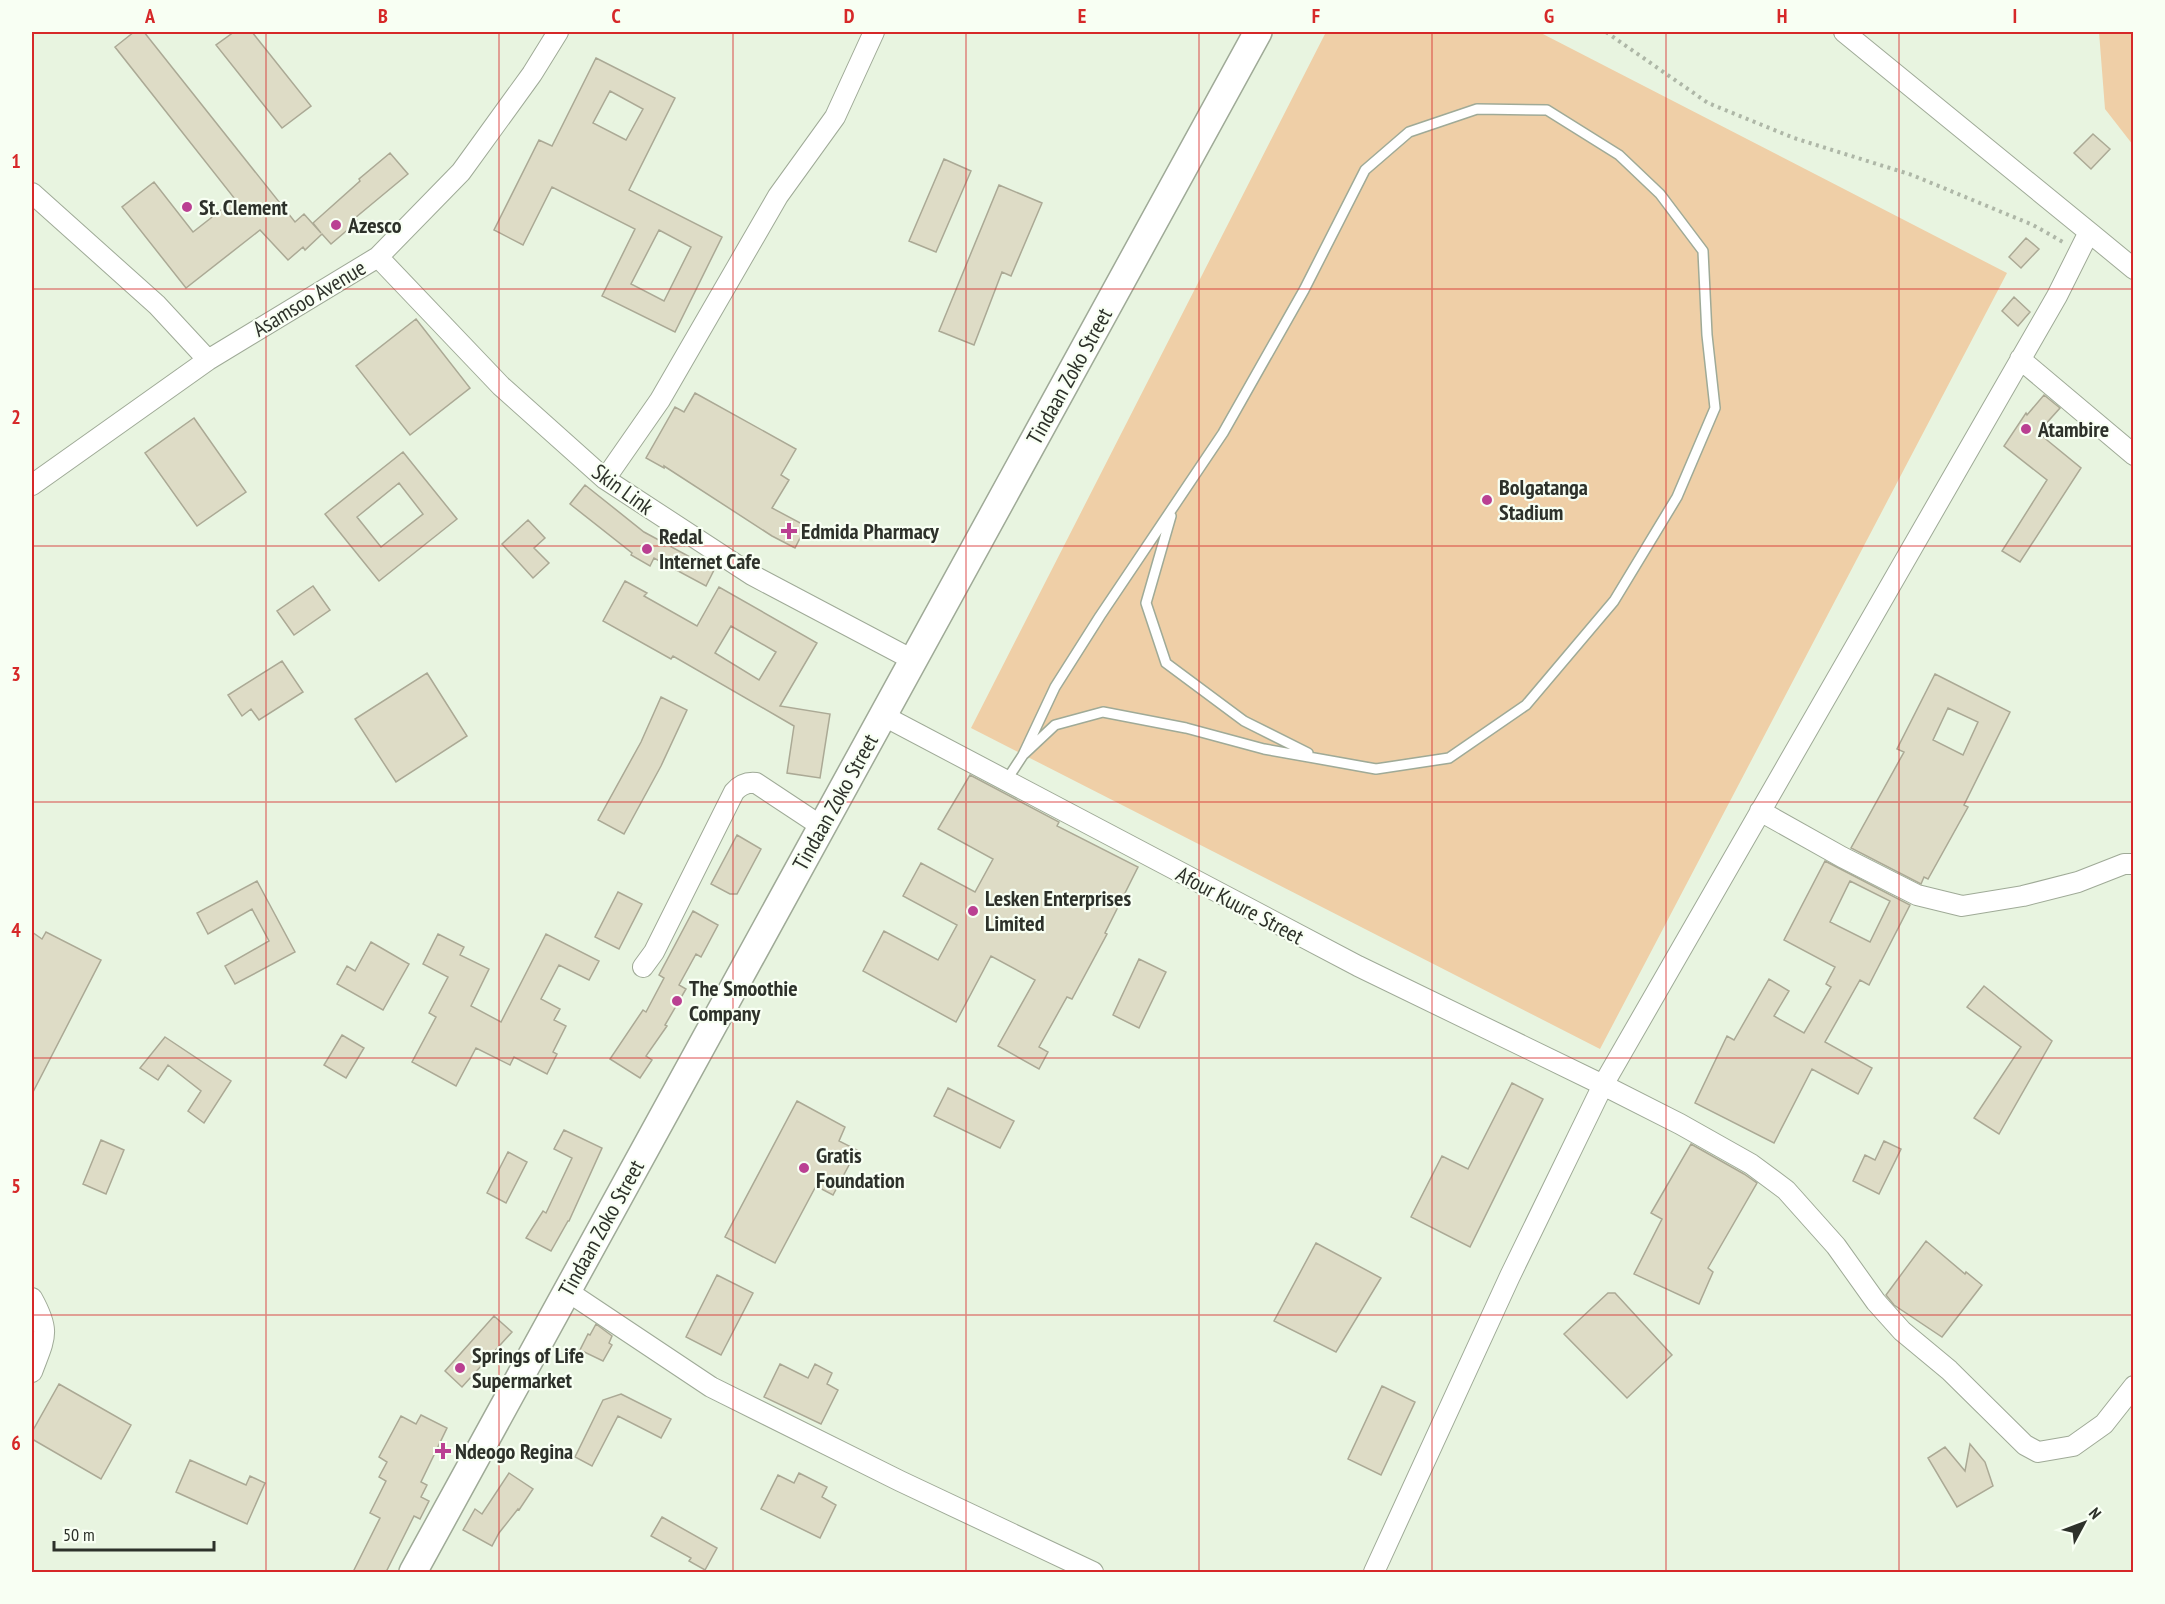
<svg xmlns="http://www.w3.org/2000/svg" width="2165" height="1604" font-family="'PT Sans Narrow',sans-serif">
<style>
.green{fill:#efcfa7}
.building{fill:#dedcc6;stroke:#aba995;stroke-width:1.5;fill-rule:evenodd}
.lines{fill:none;stroke-linecap:round;stroke-linejoin:round}
.lane-casing{stroke:#9faa97;stroke-width:12}
.street-casing{stroke:#9faa97;stroke-width:22}
.secondary-casing{stroke:#9faa97;stroke-width:30}
.path{stroke:#aeb7a7;stroke-width:4;stroke-dasharray:3 4.5;stroke-linecap:butt}
.lane{stroke:#fff;stroke-width:9}
.street{stroke:#fff;stroke-width:20}
.secondary{stroke:#fff;stroke-width:27}
.grid{fill:none;stroke:#d62828;stroke-width:1.5;stroke-opacity:0.55}
.poi-dot{fill:#ba4092;stroke:#f8fff3;stroke-width:2}
.labels{text-anchor:middle;stroke-width:4.5;stroke-linejoin:round;paint-order:stroke}
.poi-label{font-size:22px;font-weight:bold;fill:#2d312a;stroke:#f8fff3;text-anchor:start}
.street-label{font-size:22px;fill:#2d312a;stroke:#f8fff3}
.neatline{fill:none;stroke:#d62828;stroke-width:2}
.grid-label{font-size:20px;text-anchor:middle;font-weight:bold;fill:#d62828}
</style>
<rect width="100%" height="100%" fill="#e8f4e0"/>
<path class="green" d="M1326,32H1539L2007,273L1600,1049L971,728Z
M2099,32H2133V145L2105,109Z"/>
<path class="building" d="M134,32H144L295,222L304,214L321,233L313,223L360,181L359,179L390,153L408,174L355,218L358,221L331,244L322,234L305,250L303,247L288,260L260,230L186,288L122,207L154,182L193,232L235,199L115,47Z
M234,32H252L311,106L282,128L216,45Z
M596,58L675,98L629,190L722,237L675,332L602,296L635,229L552,187L523,245L494,230L539,140L552,146ZM610,91L643,109L626,140L593,123ZM659,230L691,247L664,301L631,284Z
M2093,134L2110,149L2091,169L2074,153Z
M944,159L971,171L936,252L909,241Z
M999,185L1042,203L1011,276L1002,272L974,345L939,331Z
M2026,238L2039,249L2021,268L2009,257Z
M2014,297L2030,312L2018,326L2002,311Z
M416,319L470,388L410,435L356,366Z
M695,393L796,449L781,475L789,480L772,508L806,526L795,548L772,536L664,466V468L646,458L675,407L684,412Z
M2044,395L2060,408L2043,427L2047,430L2042,436L2081,468L2020,562L2002,551L2047,480L2004,446L2026,413L2027,415Z
M194,418L246,492L197,526L145,453Z
M403,452L457,519L379,581L325,514ZM399,483L423,514L381,547L357,517Z
M585,485L644,532L714,570L706,586L654,558L650,566L631,555L632,553L570,504Z
M528,520L545,538L534,548L549,563L533,578L502,544Z
M625,581L647,593L644,596L697,626L719,587L817,643L780,706L830,714L820,778L787,773L794,726L673,656L671,659L603,621ZM731,626L776,652L759,680L715,653Z
M313,586L330,610L294,635L277,611Z
M282,661L303,692L259,720L251,709L242,716L228,695Z
M427,673L467,736L396,782L355,719Z
M1935,674L2010,712L1964,805L1968,807L1928,879L1924,877L1921,884L1851,848L1904,752L1897,749ZM1948,708L1978,722L1963,755L1933,740Z
M661,697L687,710L661,766L624,834L598,820L641,742Z
M970,775L1059,822L1057,826L1138,867L1105,933L1107,934L1072,999L1067,997L1039,1047L1048,1052L1039,1069L998,1046L1035,980L991,956L956,1022L863,971L884,931L938,960L957,925L903,896L921,863L975,892L993,859L938,829Z
M737,835L761,849L737,894H730L711,884Z
M1825,861L1910,905L1869,985L1860,980L1825,1042L1872,1068L1858,1094L1812,1069L1774,1143L1695,1103L1727,1036L1734,1040L1769,979L1789,991L1774,1016L1804,1033L1831,987L1826,984L1835,967L1784,940ZM1850,881L1890,901L1870,942L1830,922Z
M257,881L295,952L235,984L225,966L269,941L252,909L208,934L197,913Z
M618,892L642,904L619,949L595,937Z
M693,911L718,925L701,957L696,954L679,985L686,989L665,1025L667,1026L646,1056L652,1060L640,1078L610,1059L643,1010L646,1012L664,978L659,975Z
M32,932L42,939L46,932L101,960L32,1094Z
M438,934L464,947L460,955L489,969L471,1006L501,1022L546,934L599,961L589,980L559,965L541,999L560,1009L554,1020L566,1026L553,1052L557,1054L547,1074L514,1057L510,1065L476,1048L456,1086L412,1062L436,1017L429,1013L448,977L423,964Z
M371,942L409,964L383,1010L337,984L347,966L355,971Z
M1139,959L1166,972L1139,1028L1113,1015Z
M1984,986L2052,1041L1999,1134L1974,1118L2021,1047L1967,1007Z
M342,1035L364,1048L346,1078L324,1065Z
M165,1037L231,1081L204,1123L188,1111L201,1091L168,1065L158,1080L140,1068Z
M1512,1083L1543,1099L1470,1247L1411,1217L1442,1156L1468,1169Z
M948,1088L1014,1121L1000,1148L934,1116Z
M797,1101L845,1127L839,1141L857,1150L833,1195L816,1186L775,1263L725,1237Z
M564,1130L602,1148L569,1221H568L551,1251L526,1238L543,1211L546,1213L572,1158L554,1149Z
M101,1140L124,1150L106,1194L83,1184Z
M1884,1141L1901,1149L1879,1194L1853,1181L1865,1155L1875,1160Z
M1691,1144L1744,1174L1757,1183L1708,1268L1713,1272L1699,1304L1634,1274L1662,1219L1651,1213Z
M508,1152L527,1162L506,1203L487,1193Z
M1926,1241L1965,1274L1966,1272L1982,1285L1942,1337L1894,1305L1886,1295Z
M1316,1243L1381,1278L1336,1352L1274,1321Z
M717,1275L753,1293L721,1355L686,1337Z
M1608,1293H1615L1672,1355L1627,1398L1564,1334Z
M494,1316L512,1332L462,1387L445,1371Z
M596,1324L612,1336L609,1343L612,1345L603,1361L580,1350L588,1334L590,1335Z
M780,1364L808,1378L815,1364L832,1373L827,1384L838,1390L821,1424L764,1397Z
M59,1384L131,1425L101,1479L32,1439V1432Z
M1382,1386L1415,1402L1381,1475L1348,1459Z
M621,1394L671,1419L661,1438L618,1416L592,1466L575,1457L603,1400Z
M421,1415L447,1428L421,1482L427,1485L421,1497L429,1501L420,1519L414,1516L386,1572H353L380,1518L370,1513L386,1481L379,1477L387,1462L379,1457L401,1416L416,1424Z
M1970,1444L1985,1462L1993,1486L1957,1507L1928,1458L1945,1447L1965,1471Z
M190,1460L246,1485L250,1476L265,1483L247,1524L176,1492Z
M509,1473L533,1489L519,1510L518,1509L499,1533L492,1546L463,1530L475,1509L482,1514Z
M799,1473L827,1487L822,1497L836,1505L820,1538L761,1509L778,1475L794,1483Z
M662,1517L717,1548L705,1570L689,1561L691,1558L651,1536Z"/>
<g class="lines">
<g class="lane-casing">
<path id="lane" d="M1171,516L1146,603L1166,663L1244,721L1308,753
M1006,781L1023,755L1055,725L1103,712L1186,728L1264,749L1376,769L1449,758L1526,705L1614,601L1677,497L1715,408L1707,335L1703,251L1660,194L1619,155L1547,110L1477,109L1409,132L1365,170L1304,290L1223,433L1100,616L1055,687L1023,755"/>
</g>
<g class="street-casing">
<path id="street" d="M32,193L157,305L208,360
M2089,232L2134,269
M378,257L501,386L605,479L752,575L913,660
M2020,359L2134,455
M605,479L660,400L778,196L835,117L874,32
M32,485L208,360L378,257L461,172L532,74L558,32
M882,715L1358,966L1603,1085L1680,1124L1751,1164L1786,1190L1836,1246L1876,1302L1902,1331L1949,1370L2025,1445L2038,1452L2073,1446L2104,1424L2134,1386
M1760,811L1842,857L1917,895L1962,906L2023,896L2078,882L2124,864H2134
M643,967L654,952L734,792C740,785 747,782 756,783L821,826
M567,1291L711,1387L900,1481L1093,1572
M32,1298C51,1332 45,1337 32,1372
M1374,1572L1510,1276L1603,1085L2057,296L2089,232L1844,32"/>
</g>
<g class="secondary-casing">
<path id="secondary" d="M413,1572L1258,32"/>
</g>
<path class="path" d="M1606,32L1708,103L1794,138L1912,175L2033,225L2063,242"/>
<use href="#lane" class="lane"/>
<use href="#street" class="street"/>
<use href="#secondary" class="secondary"/>
</g>
<path class="grid" d="M266,32V1572M499,32V1572M733,32V1572M966,32V1572M1199,32V1572M1432,32V1572M1666,32V1572M1899,32V1572M32,289H2134M32,546H2134M32,802H2134M32,1058H2134M32,1315H2134"/>
<g class="poi-dot">
<circle cx="187" cy="207" r="6"/>
<circle cx="336" cy="225" r="6"/>
<circle cx="2026" cy="429" r="6"/>
<circle cx="1487" cy="500" r="6"/>
<path d="M786 522h6v6h6v6h-6v6h-6v-6h-6v-6h6z"/>
<circle cx="647" cy="549" r="6"/>
<circle cx="973" cy="911" r="6"/>
<circle cx="677" cy="1001" r="6"/>
<circle cx="804" cy="1168" r="6"/>
<circle cx="460" cy="1368" r="6"/>
<path d="M440 1442h6v6h6v6h-6v6h-6v-6h-6v-6h6z"/>
</g>
<g class="labels">
<g class="poi-label">
<text x="199" y="215">St. Clement</text>
<text x="348" y="233">Azesco</text>
<text x="2038" y="437">Atambire</text>
<text x="1499" y="495">Bolgatanga<tspan x="1499" dy="25">Stadium</tspan></text>
<text x="801" y="539">Edmida Pharmacy</text>
<text x="659" y="544">Redal<tspan x="659" dy="25">Internet Cafe</tspan></text>
<text x="985" y="906">Lesken Enterprises<tspan x="985" dy="25">Limited</tspan></text>
<text x="689" y="996">The Smoothie<tspan x="689" dy="25">Company</tspan></text>
<text x="816" y="1163">Gratis<tspan x="816" dy="25">Foundation</tspan></text>
<text x="472" y="1363">Springs of Life<tspan x="472" dy="25">Supermarket</tspan></text>
<text x="455" y="1459">Ndeogo Regina</text>
</g>
<g class="street-label">
<text transform="translate(309 298) rotate(-31)" y="8">Asamsoo Avenue</text>
<text transform="translate(1069 376) rotate(-61)" y="8">Tindaan Zoko Street</text>
<text transform="translate(623 489) rotate(36)" y="8">Skin Link</text>
<text transform="translate(835 802) rotate(-61)" y="8">Tindaan Zoko Street</text>
<text transform="translate(1240 905) rotate(28)" y="8">Afour Kuure Street</text>
<text transform="translate(601 1228) rotate(-61)" y="8">Tindaan Zoko Street</text>
</g>
</g>
<rect width="2165" height="1604" fill="none" stroke="#f8fff3" stroke-width="66"/>
<g transform="translate(2084 1523) rotate(49)" stroke="#f8fff3" stroke-width="4.5" paint-order="stroke">
<path d="M0-4.5L10 22L0 15L-10 22Z" fill="#2d312a"/>
<text y="-9" font-size="16" font-weight="bold" text-anchor="middle" fill="#2d312a">N</text>
</g>
<path d="M54 1541v9h160v-9" fill="none" stroke="#2d312a" stroke-width="3"/>
<text x="63" y="1541" font-size="18" fill="#2d312a" stroke="#f8fff3" stroke-width="4.5" paint-order="stroke">50 m</text>
<rect x="33" y="33" width="2099" height="1538" class="neatline"/>
<g class="grid-label">
<text x="150" y="23">A</text>
<text x="383" y="23">B</text>
<text x="616" y="23">C</text>
<text x="849" y="23">D</text>
<text x="1082" y="23">E</text>
<text x="1316" y="23">F</text>
<text x="1549" y="23">G</text>
<text x="1782" y="23">H</text>
<text x="2015" y="23">I</text>
<text x="16" y="168">1</text>
<text x="16" y="424">2</text>
<text x="16" y="681">3</text>
<text x="16" y="937">4</text>
<text x="16" y="1193">5</text>
<text x="16" y="1450">6</text>
</g>
</svg>
